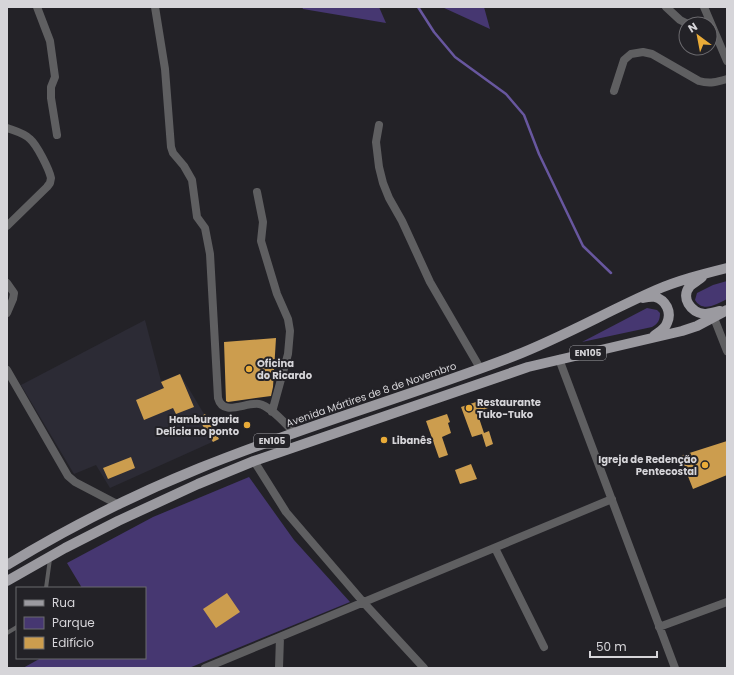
<svg xmlns="http://www.w3.org/2000/svg" width="734" height="675" font-family="Poppins,sans-serif">
<style>
.built{fill:#2c2b35}
.green{fill:#463771}
.lines{fill:none;stroke-linecap:round;stroke-linejoin:round}
.stream{stroke:#68579f;stroke-width:2.5}
.building{fill:#cc9d4e}
.service{stroke:#5f5f61;stroke-width:4}
.minor{stroke:#5f5f61;stroke-width:8}
.primary{stroke:#9b9aa0;stroke-width:10}
.poi-dot{fill:#e9ab38;stroke:#232227;stroke-width:1.5}
.labels{text-anchor:middle;stroke-width:4;stroke-linejoin:round;paint-order:stroke}
.shield{fill:#232227;stroke:#a09fa4;stroke-width:1}
.shield-label{font-size:9px;font-weight:bold;fill:#d6d5d9}
.poi-label{font-size:10px;font-weight:bold;fill:#d6d5d9;stroke:#232227;text-anchor:start}
.street-label{font-size:10px;fill:#d6d5d9;stroke:#232227}
</style>
<rect width="100%" height="100%" fill="#232227"/>
<path class="built" d="M145,320L161,381L180,374L219,439L110,488L96,465L74,474L21,385Z"/>
<path class="green" d="M302,7H379L386,23L303,9Z
M442,7H484L490,29Z
M727,281V299C717,304 703,313 695,300L697,293L713,285Z
M647,308L657,310L660,313C660,320 658,324 652,327L582,342Z
M249,477L294,540L350,602L189,668H23L41,658H145V588H82L67,563L153,517Z"/>
<g class="lines">
<path class="stream" d="M418,7L434,32L455,57L506,94L524,115L539,154L583,246L611,273"/>
</g>
<path class="building" d="M276,338L273,387L271,396L228,402L226,401L224,342Z
M180,374L194,407L176,414L173,408L144,420L136,400L164,388L161,382Z
M485,399L488,408L477,412L484,433L489,431L493,444L486,447L482,434L472,437L461,407Z
M205,414L219,439L213,442L198,418Z
M447,414L450,422L448,423L451,433L442,437L448,455L439,458L426,421Z
M727,441V475L693,489L680,456Z
M131,457L135,468L108,479L103,468Z
M471,464L477,479L460,484L455,470Z
M227,593L240,612L216,628L203,609Z"/>
<g class="lines">
<path class="service" d="M46,588L50,559
M7,633L17,627"/>
<path class="minor" d="M37,7L50,41L55,77L51,87V98L57,135
M155,7L165,69L171,147L173,153L184,166L192,180L197,217L205,228L210,254L218,398C223,417 245,402 259,404C271,406 286,425 295,433
M666,7L680,20L688,24
M704,7L727,61
M614,91L624,60L631,54L643,52L652,54L699,81C710,84 717,82 727,79
M379,125L376,142L379,167L383,183L389,198L402,221L430,282L480,368
M7,128C15,131 24,133 30,139C37,145 49,169 51,178L50,183L47,187L7,226
M257,192L263,222L261,241L277,294L288,319L290,331L288,354L272,412
M7,283L14,293L13,299L7,313
M714,318L727,351
M559,359L675,668
M7,370L68,476L75,482L119,505
M254,461L286,512L364,603L424,668
M495,548L544,647
M659,627L727,602
M205,668L612,499
M279,668L280,637"/>
<path class="primary" d="M702,277C699,280 693,283 690,286C680,298 691,312 704,314C709,314 715,312 720,311
M643,298C647,297 651,296 655,297C666,300 672,312 667,323C665,329 659,332 654,336
M7,565C68,528 133,495 200,468C303,426 410,396 514,356C563,337 608,311 656,290C679,280 703,274 727,268
M7,581L65,548L118,521L198,484L254,461L528,367L682,331L697,326L727,310"/>
</g>
<g class="poi-dot">
<circle cx="249" cy="369" r="4"/>
<circle cx="469" cy="408" r="4"/>
<circle cx="247" cy="425" r="4"/>
<circle cx="384" cy="440" r="4"/>
<circle cx="705" cy="465" r="4"/>
</g>
<g class="labels">
<g class="shield">
<rect x="570" y="346" width="36" height="14" rx="3"/>
<rect x="254" y="434" width="36" height="14" rx="3"/>
</g>
<g class="shield-label">
<text x="588" y="356">EN105</text>
<text x="272" y="444">EN105</text>
</g>
<g class="poi-label">
<text x="257" y="367">Oficina<tspan x="257" dy="12">do Ricardo</tspan></text>
<text x="477" y="406">Restaurante<tspan x="477" dy="12">Tuko-Tuko</tspan></text>
<text x="239" y="423" text-anchor="end">Hamburgaria<tspan x="239" dy="12">Delícia no ponto</tspan></text>
<text x="392" y="444">Libanês</text>
<text x="697" y="463" text-anchor="end">Igreja de Redenção<tspan x="697" dy="12">Pentecostal</tspan></text>
</g>
<g class="street-label">
<text transform="translate(371 394) rotate(-19)" y="4">Avenida Mártires de 8 de Novembro</text>
</g>
</g>
<rect width="734" height="675" fill="none" stroke="#d6d5d9" stroke-width="16"/>
<rect x="16" y="587" width="130" height="72" fill="#232227" stroke="#6b6a6e"/>
<rect x="24" y="600" width="20" height="6" fill="#9b9aa0" stroke="#6b6a6e"/>
<text x="52" y="607" font-size="12" fill="#d6d5d9">Rua</text>
<rect x="24" y="617" width="20" height="12" fill="#463771" stroke="#6b6a6e"/>
<text x="52" y="627" font-size="12" fill="#d6d5d9">Parque</text>
<rect x="24" y="637" width="20" height="12" fill="#cc9d4e" stroke="#6b6a6e"/>
<text x="52" y="647" font-size="12" fill="#d6d5d9">Edifício</text>
<g transform="translate(698 36) rotate(328)"><circle r="19" fill="#232227" stroke="#6b6a6e"/>
<path d="M0-3L7 15L0 10L-7 15Z" fill="#e9ab38"/>
<text y="-6" font-size="11" font-weight="bold" text-anchor="middle" fill="#d6d5d9">N</text>
</g>
<path d="M590 651v6h67v-6" fill="none" stroke="#d6d5d9" stroke-width="2"/>
<text x="596" y="651" font-size="12" fill="#d6d5d9" stroke="#232227" stroke-width="3" paint-order="stroke">50 m</text>
</svg>
